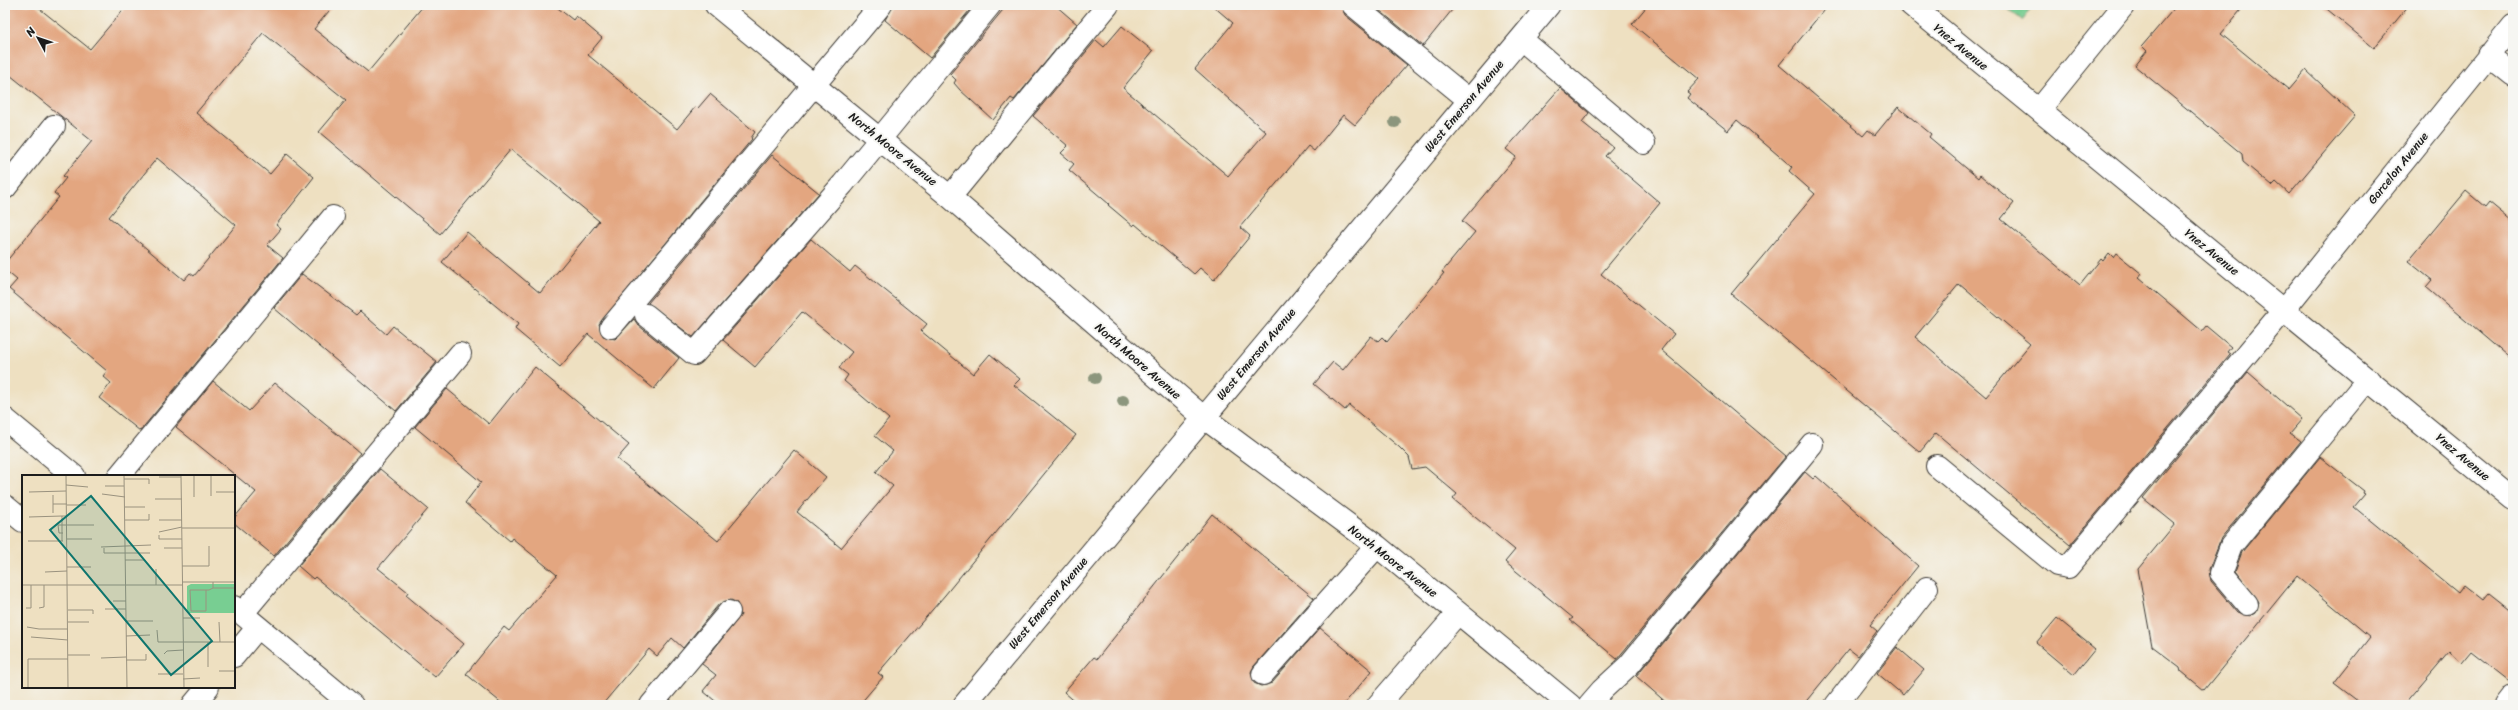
<svg xmlns="http://www.w3.org/2000/svg" width="2518" height="710" font-family="Sriracha,sans-serif">
<style>
.green{fill:#78ce92;stroke:#4a7557}
.building{fill:#e3a680;fill-rule:evenodd}
.lines{fill:none;stroke-linecap:round;stroke-linejoin:round}
.minor-casing{stroke:#3c3935;stroke-width:24}
.minor{stroke:#fff;stroke-width:22}
.tree{fill:#8c967d}
.labels{text-anchor:middle;stroke-width:4;stroke-linejoin:round;paint-order:stroke}
.street-label{font-size:12px;fill:#1c1c1c;stroke:#f6f6f2}
.inset-road{fill:none;stroke:#9a927f;stroke-width:1}
.view{fill:#0f766e;fill-opacity:0.15;stroke:#0f766e;stroke-width:2}
.inset-edge{fill:none;stroke:#1c1c1c;stroke-width:2}
</style>
<rect width="100%" height="100%" fill="#f6f6f2"/>
<filter id="ink" filterUnits="userSpaceOnUse"><feTurbulence type="fractalNoise" baseFrequency=".025" numOctaves="2"/><feDisplacementMap in="SourceGraphic" scale="8" xChannelSelector="R" yChannelSelector="G"/><feConvolveMatrix kernelMatrix="1 2 1 2 8 2 1 2 1" color-interpolation-filters="sRGB"/></filter>
<filter id="wash" filterUnits="userSpaceOnUse"><feTurbulence type="fractalNoise" baseFrequency=".012" numOctaves="4" result="noise"/><feDisplacementMap in="SourceGraphic" scale="16" xChannelSelector="R" yChannelSelector="G"/><feGaussianBlur stdDeviation="0.9" result="paint"/><feColorMatrix in="noise" values="0 0 0 0 0 0 0 0 0 0 0 0 0 0 0 0 0 1.4 0 .05"/><feComposite in="paint" operator="in"/></filter>
<g filter="url(#wash)">
<rect width="100%" height="100%" fill="#eee0c1"/>
<path class="green" d="M2003,5H2034L2022,20Z"/>
<g id="blocks">
<path class="building" d="M5,5H35L90,49L127,5H334L314,29L368,72L424,5H554L573,20L576,16L602,38L588,55L677,129L696,106L698,108L710,94L755,132L751,138L752,139L599,324L603,336L615,339L634,319L638,325L679,358L654,389L588,334L560,367L515,329L518,324L442,262L467,232L540,293L599,221L511,149L440,234L319,132L346,100L263,33L196,113L270,174L287,154L314,177L276,225L281,229L267,245L283,258L140,431L99,398L111,383L103,376L107,371L9,289L17,280L5,270V263L59,197L54,193L66,178L63,176L92,141L5,71ZM157,158L236,225L194,276L190,273L184,280L109,217Z
M893,5H974L930,58L885,20Z
M1007,5H1055L1077,24L1014,100L1011,98L993,120L960,90L954,83L956,80L950,74Z
M1212,5H1341L1345,15L1407,65L1355,125L1343,115L1314,151L1308,146L1240,227L1250,236L1214,280L1200,268L1194,274L1135,224L1133,226L1108,205L1109,204L1069,170L1074,164L1061,153L1068,146L1033,116L1096,40L1104,47L1122,26L1153,51L1123,88L1228,176L1266,132L1195,69L1233,23Z
M1373,5H1456L1423,46Z
M1648,5H1828L1779,65L1863,136L1868,130L1875,135L1898,107L1931,134L1929,137L1978,178L1980,175L2014,203L2001,219L2080,285L2101,259L2103,261L2109,253L2113,257L2116,253L2142,274L2139,278L2202,331L2206,326L2231,347L2227,352L2230,354L2070,545L1936,433L1920,452L1731,294L1815,194L1789,171L1792,167L1737,120L1728,131L1687,98L1690,94L1687,92L1699,79L1632,24ZM1959,284L2030,344L1986,397L1915,337Z
M2177,5H2245L2221,34L2289,90L2306,70L2355,116L2289,194L2276,182L2272,186L2243,162L2242,154L2135,66L2147,51L2142,46Z
M2322,5H2409L2374,48Z
M1560,88L1589,113L1582,122L1613,147L1605,156L1660,203L1601,274L1674,334L1661,350L1786,456L1617,659L1570,620L1573,618L1505,562L1515,550L1453,499L1457,494L1425,467L1412,469L1409,457L1399,447L1349,405L1345,410L1314,384L1333,362L1343,370L1371,336L1378,341L1382,337L1387,342L1444,273L1442,272L1475,232L1462,221L1516,157L1506,149Z
M772,155L819,193L693,337L648,303Z
M2466,191L2485,207L2489,202L2513,222V361L2426,287L2432,280L2408,261Z
M811,239L850,272L855,266L927,324L921,331L973,374L990,354L1020,379L1014,385L1076,435L945,595L878,673L883,677L859,705H720L703,691L716,675L702,664L741,615L737,603L731,600L719,604L683,648L672,638L657,656L649,649L602,705H504L466,674L504,627L509,631L557,575L512,538L510,541L465,503L481,482L415,427L447,389L489,424L535,367L629,445L617,459L718,541L794,450L826,477L797,512L841,548L893,486L876,472L893,451L875,436L889,419L844,381L848,375L839,368L852,352L802,312L755,367L723,340Z
M302,274L356,315L360,311L386,334L393,326L437,362L396,411L274,308Z
M2248,372L2302,419L2290,433L2301,441L2221,538L2209,569L2211,581L2237,612L2250,616L2255,613L2259,602L2235,571L2242,552L2320,457L2364,491L2363,493L2365,494L2354,507L2458,593L2464,585L2483,600L2489,593L2513,612V684L2471,651L2461,663L2449,652L2404,705H2363L2334,683L2370,637L2297,576L2204,690L2181,671L2180,667L2152,646L2138,569L2175,524L2143,498Z
M213,381L249,411L275,383L360,453L274,556L234,523V518L256,492L176,427Z
M380,469L428,509L378,568L408,592L406,595L464,644L435,677L315,577L313,579L298,566Z
M1805,472L1813,479L1816,476L1918,566L1870,625L1877,631L1858,656L1849,649L1803,705H1669L1636,676Z
M1212,514L1314,598L1254,666L1251,672L1254,683L1261,686L1272,683L1320,628L1372,671L1343,705H1079L1064,692L1094,657L1097,659Z
M2057,618L2095,649L2074,675L2036,643Z
M1897,647L1924,670L1903,695L1877,673Z"/>
</g>
</g>
<g filter="url(#ink)">
<use href="#blocks" fill-opacity="0" stroke="#3c3935" stroke-width="1"/>
<g class="lines">
<g class="minor-casing">
<path id="minor" d="M716,5L950,197L1203,417L1377,546L1570,705
M1353,5L1469,100
M1911,5L2513,499
M1521,39L1644,143
M2488,55L2513,75
M2039,110L2124,5
M5,188L54,126
M950,197L1108,5
M646,315L694,354L843,184L990,5
M611,327L881,5
M5,419L74,476
M1937,466L2057,565L2068,567L2283,311L2513,26
M119,476L333,217
M5,506L23,521
M2247,604L2221,573L2231,546L2368,379
M234,607L352,705
M242,614L460,354
M234,656L258,627
M1263,674L1377,546
M193,705L208,687
M651,705L729,612
M964,705L1549,5
M1378,705L1458,613
M1589,705L1602,690L1629,665L1812,444
M1836,705L1927,588
M2506,705L2513,696"/>
</g>
<use href="#minor" class="minor"/>
</g>
<g class="tree">
<circle cx="1395" cy="122" r="6"/>
<circle cx="1095" cy="378" r="6"/>
<circle cx="1123" cy="401" r="6"/>
</g>
</g>
<g class="labels">
<g class="street-label">
<text transform="translate(1961 47) rotate(39)" y="4">Ynez Avenue</text>
<text transform="translate(1464 106) rotate(-50)" y="4">West Emerson Avenue</text>
<text transform="translate(893 149) rotate(39)" y="4">North Moore Avenue</text>
<text transform="translate(2398 168) rotate(-51)" y="4">Garcelon Avenue</text>
<text transform="translate(2212 252) rotate(39)" y="4">Ynez Avenue</text>
<text transform="translate(1256 354) rotate(-50)" y="4">West Emerson Avenue</text>
<text transform="translate(1138 361) rotate(41)" y="4">North Moore Avenue</text>
<text transform="translate(2463 457) rotate(40)" y="4">Ynez Avenue</text>
<text transform="translate(1393 561) rotate(38)" y="4">North Moore Avenue</text>
<text transform="translate(1048 603) rotate(-50)" y="4">West Emerson Avenue</text>
</g>
</g>
<g transform="translate(22 475)">
<rect width="213" height="213" fill="#eee0c1"/>
<path d="M169,109H213V138H165V111Z" fill="#78ce92"/>
<path class="inset-road" d="M44,0L46,213M102,0L105,213M159,0L162,213M172,0V22M189,0V21M137,2H159M102,4H127V9M0,10V71M44,10L66,12M83,11H102M7,17L44,16M194,17H213M80,19L103,22M31,20V38M133,24H160M31,29H45M45,30H64M103,32H123M7,42L40,41M103,45H127V39M137,45H160M160,53H213M137,57L160,52M41,58H37L36,50H40V41H45M137,60V64H160M45,64H70M6,66H41M40,66V50H72M79,72L129,70M82,73V78H128M142,73H160M103,85H123M160,91H187V71M45,92H69M134,94V110M23,97L45,96M161,107H213M0,110H161M191,113H212M184,115V136H169L168,115H187L191,113V107M91,126H104M4,133H9V110M17,133L22,132V110M83,134H104M46,135H71V139M161,143H178M104,146H131M46,147H67M197,147L198,167M5,152L17,154H46M135,155L136,167H213M104,161L128,160M9,162L46,165M186,167V192M142,179L145,176L161,175M46,180H68M79,183L104,182M104,185H124V179M197,196H213M136,199H161M161,204L178,203M6,213V184H46"/>
<path class="view" d="M69,21L190,166L149,200L28,55Z"/>
<rect width="213" height="213" class="inset-edge"/>
</g>
<rect width="2518" height="710" fill="none" stroke="#f6f6f2" stroke-width="20"/>
<g transform="translate(38 38) rotate(310)" stroke="#f6f6f2" stroke-width="3" paint-order="stroke">
<path d="M0-3L7 15L0 10L-7 15Z" fill="#1c1c1c"/>
<text y="-6" font-size="11" font-weight="bold" text-anchor="middle" fill="#1c1c1c">N</text>
</g>
</svg>
